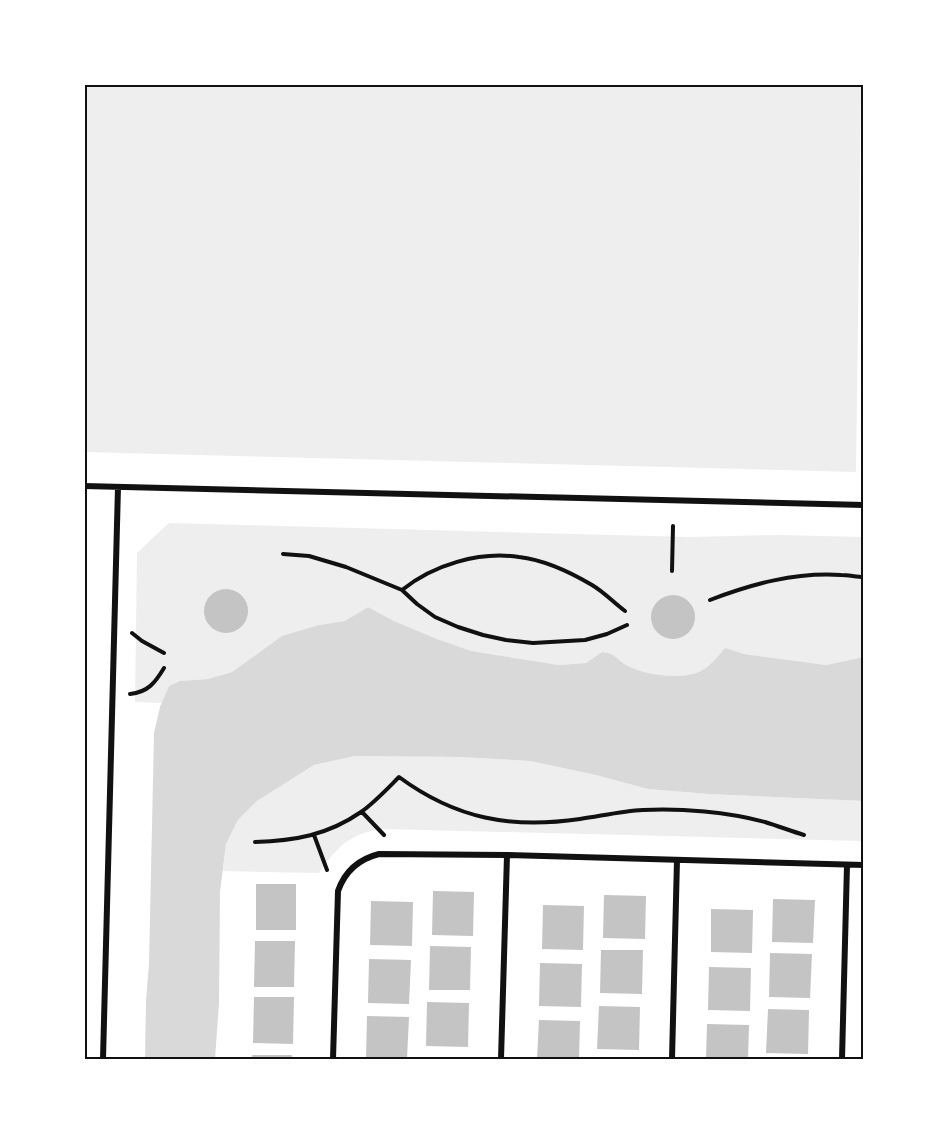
<svg xmlns="http://www.w3.org/2000/svg" width="948" height="1143" font-family="'Archivo Narrow',sans-serif">
<style>
.green{fill:#eee}
.water{fill:#d9d9d9}
.building{fill:#c4c4c4}
.lines{fill:none;stroke-linecap:round;stroke-linejoin:round}
.path{stroke:#111;stroke-width:4}
.minor{stroke:#111;stroke-width:6}
.neatline{fill:none;stroke:#111;stroke-width:2}
</style>
<rect width="100%" height="100%" fill="#fff"/>
<path class="green" d="M84,84H861L856,472L84,452Z
M169,523L689,537L778,535L864,537V657L826,665L744,654L725,649C717,658 708,669 696,673C677,679 644,675 626,665C615,658 617,654 602,652L586,663L559,665L470,651L437,639L394,621L368,607L345,621L319,625L260,652L232,672L208,679L180,681L169,686L162,703L135,702L137,553Z
M355,756L460,757L530,761L596,775L648,789L709,794L864,801V841L385,829C352,832 337,846 319,873L223,871L226,844L238,820L257,801L314,765Z"/>
<path class="water" d="M368,607L394,621L437,639L471,651L559,665L586,663L602,652C617,654 615,658 626,665C644,675 677,679 696,673C708,669 717,658 725,648L744,654L826,665L864,657V801L709,794L648,789L596,775L530,761L460,757L355,756L314,765L257,801L238,820L226,844L220,892L219,1003L215,1059H145L146,1001L149,964L154,733L160,707L169,686L180,681L208,679L232,672L282,636L319,625L345,621Z"/>
<path class="building" d="M204 611a22 22 0 1 1 44 0a22 22 0 1 1-44 0Z
M651 617a22 22 0 1 1 44 0a22 22 0 1 1-44 0Z
M256,884H296V930H256Z
M433,891L474,892L473,936L432,935Z
M604,895L646,896L645,939L603,938Z
M773,899L815,900L813,943L772,942Z
M371,901L413,902L412,946L370,945Z
M543,905L584,906L583,950L542,949Z
M711,909L753,910L752,953L711,952Z
M255,941H295L294,987H254Z
M430,946L471,947L470,990H429Z
M601,950H643L642,994L600,993Z
M770,953L812,954L810,998L769,997Z
M369,959L411,960L409,1004L368,1003Z
M540,963L582,964L581,1007L539,1006Z
M709,967L751,968L750,1011L708,1010Z
M254,997H294L293,1044L253,1043Z
M427,1002L469,1003L468,1047L426,1046Z
M599,1006L640,1007L639,1050L597,1049Z
M768,1009L809,1010L808,1054L766,1053Z
M367,1016L409,1017L407,1059H366Z
M539,1020L580,1021L579,1059H537Z
M707,1024L749,1025L748,1059H706Z
M252,1055H292V1059H252Z"/>
<g class="lines">
<path class="path" d="M283,554L309,556L346,567L402,590L417,604L435,617L458,627L483,635L506,640L533,643L585,640L607,634L627,625
M672,571L673,526
M402,590C433,565 479,551 519,557C545,560 570,572 592,585C604,592 614,603 625,611
M710,600C752,584 795,572 841,575C849,575 856,577 864,577
M132,633L142,641L164,653
M130,694C148,692 155,683 164,668
M362,812L384,835
M314,835L327,870
M255,842C294,841 328,835 361,812C375,802 387,789 399,777C456,819 511,829 580,819C601,816 622,811 643,810C681,808 728,812 765,822C778,826 791,831 804,835"/>
<path class="minor" d="M84,486L864,505
M103,1059L118,487
M333,1059L338,891C345,871 359,859 379,854L507,855L864,865
M501,1059L507,855
M672,1059L677,860
M842,1059L847,865"/>
</g>
<rect width="948" height="1143" fill="none" stroke="#ffffff" stroke-width="171"/>
<rect x="86" y="86" width="776" height="972" class="neatline"/>
</svg>
